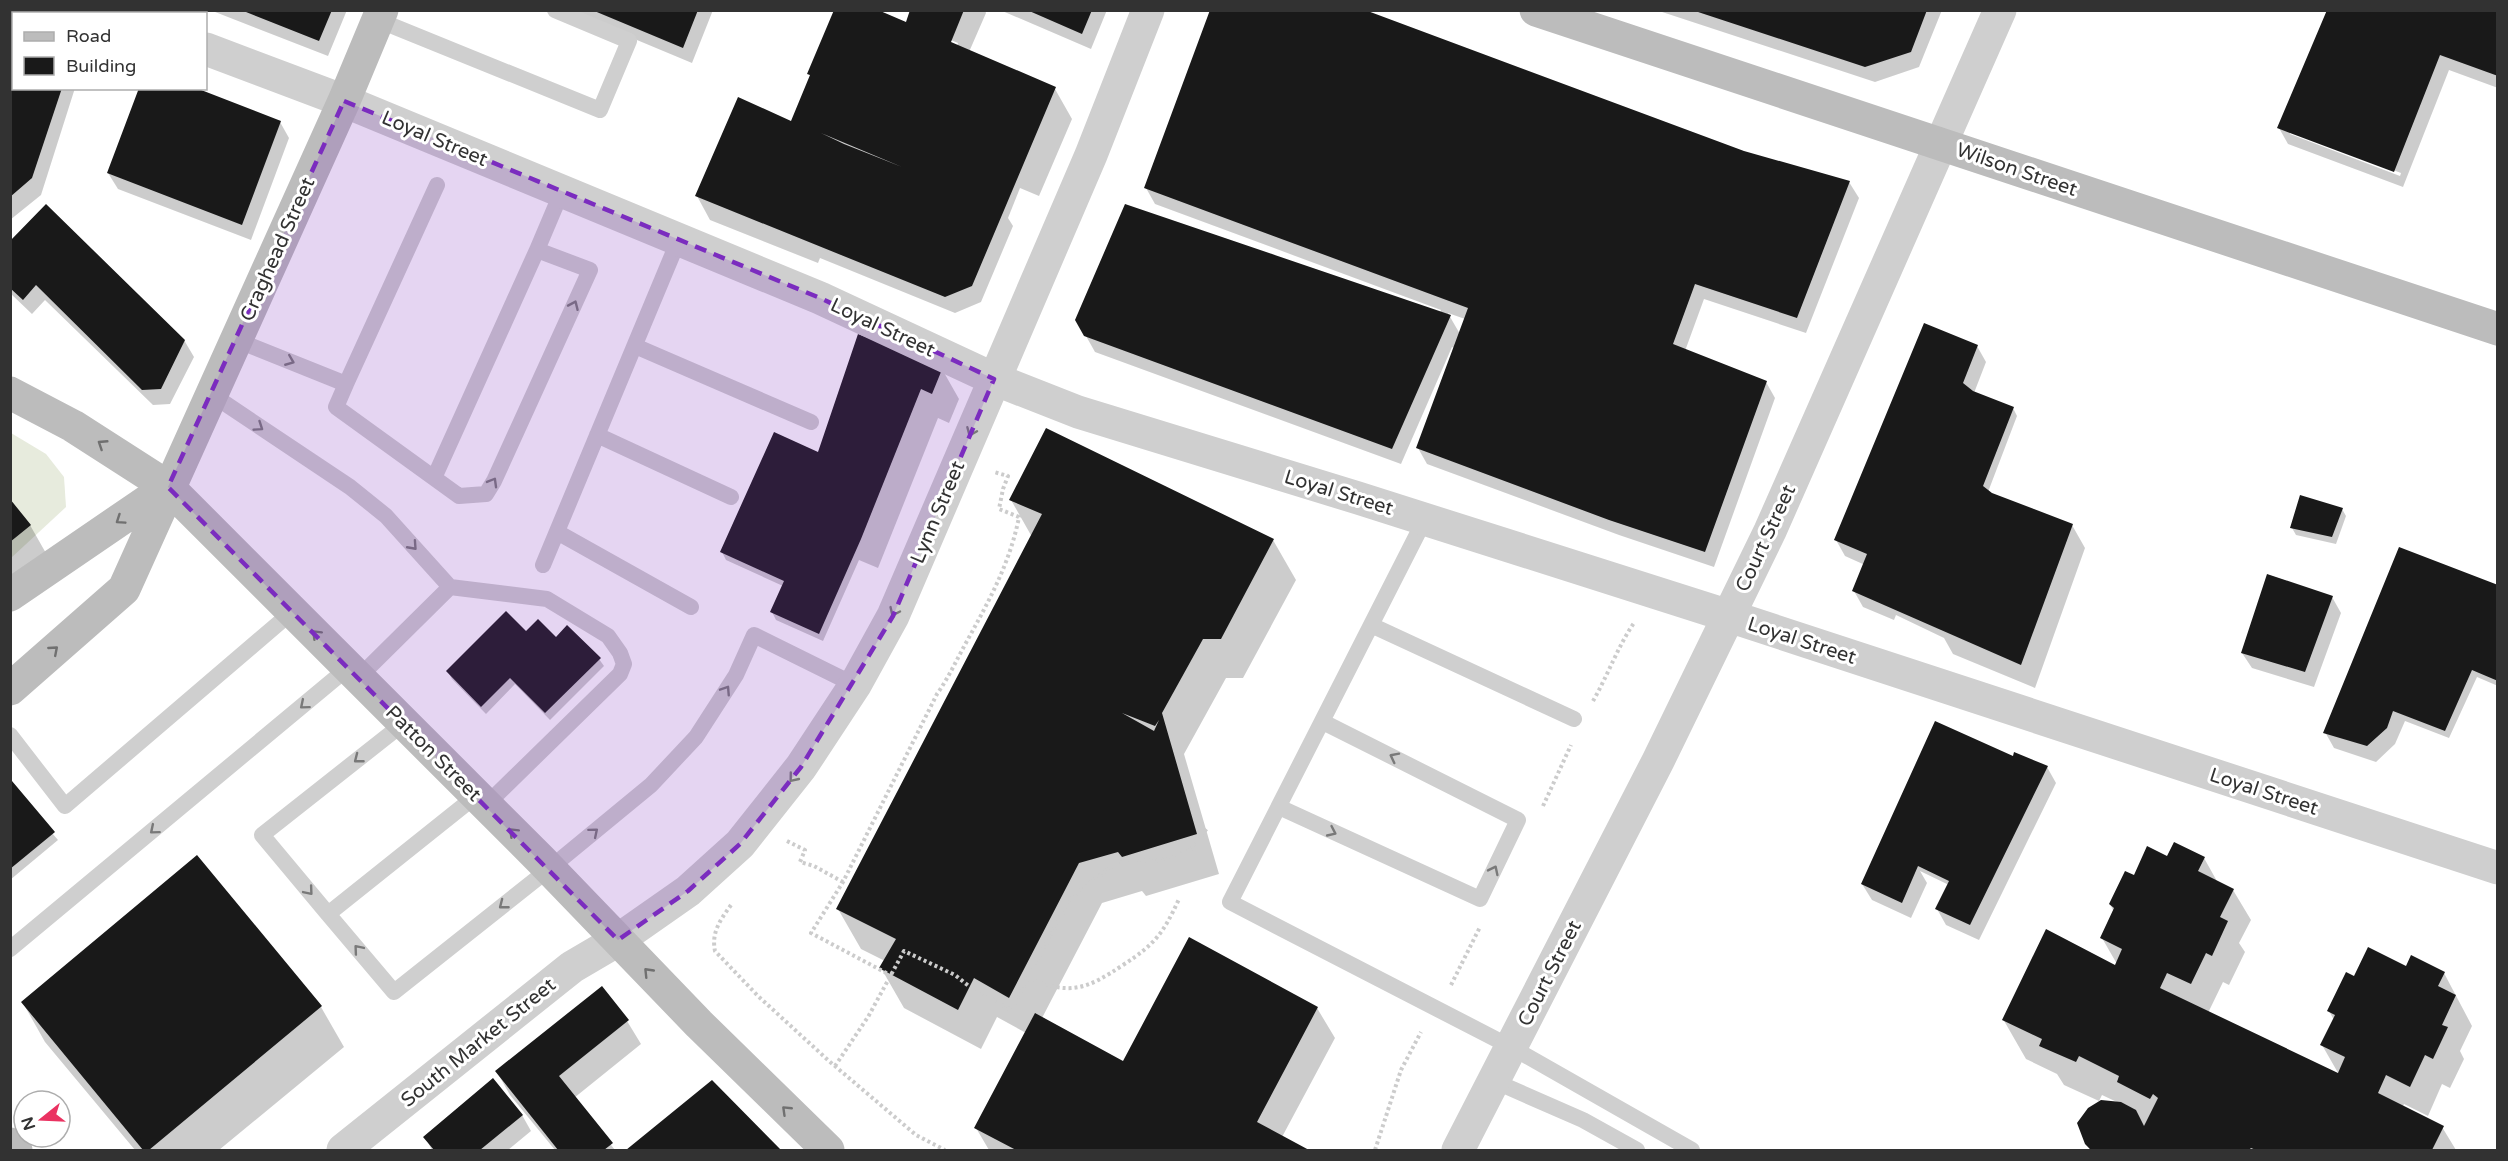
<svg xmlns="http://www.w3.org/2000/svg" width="2508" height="1161" font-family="'Varela Round',sans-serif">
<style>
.green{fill:#e7ebdd}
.shadow{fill:#0003;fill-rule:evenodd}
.building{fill:#191919;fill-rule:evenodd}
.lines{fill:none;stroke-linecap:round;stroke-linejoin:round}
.path{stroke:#ccc;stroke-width:4;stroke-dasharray:3 3;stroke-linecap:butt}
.lane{stroke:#cfcfcf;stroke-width:16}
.street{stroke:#cfcfcf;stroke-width:33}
.secondary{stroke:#bcbcbc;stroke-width:33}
.oneway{stroke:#797979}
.oneway2{stroke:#707070}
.marked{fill:#7b2cbf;fill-opacity:0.2;stroke:#7b2cbf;stroke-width:4.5;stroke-dasharray:12 8;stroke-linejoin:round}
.labels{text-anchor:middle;stroke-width:6;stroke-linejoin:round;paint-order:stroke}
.street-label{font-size:20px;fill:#323232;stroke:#fff}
</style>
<rect width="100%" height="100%" fill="#fff"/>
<path class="green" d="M11,433L46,454L64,477L66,507L11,558Z"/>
<path class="shadow" d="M210,10H347L328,56Z
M565,10H713L692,63Z
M912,10H985L986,13L969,52L1055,89L1072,119L1039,196L1020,188L1008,218L1013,226L981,302L955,313L820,258L818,263L710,220L697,196L795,124L811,77L809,74L909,26ZM924,29L958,43L957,46Z
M1000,10H1107L1091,49Z
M1656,10H1942L1919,67L1875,82Z
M2498,10V88L2449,70L2403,187L2288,144L2279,128ZM2290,131L2401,173L2400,176L2290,134Z
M10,18L14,88H75L41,195L10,220Z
M280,122L289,138L251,240L118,189L108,173Z
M1743,153L1849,182L1859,198L1806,333L1704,299L1685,351L1766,382L1775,398L1714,567L1619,535L1427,464L1418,448L1454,348L1452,347L1401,464L1095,352L1077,320L1440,313L1441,310L1155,204L1146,188ZM1448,313L1465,319L1460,334L1453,322Z
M10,243L184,340L194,357L170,404L153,405L45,300L32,314L10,293Z
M1977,346L1986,362L1974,393L2013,408L2017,416L1988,492L2072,525L2085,548L2035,688L1953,654L1944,638L1896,615L1894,620L1863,607L1854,591L1865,565L1845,556L1836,540Z
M942,369L959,399L949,423L938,418L878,568L859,560L823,641L776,620L772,612L783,586L726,560L722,552L819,454Z
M1011,500L1273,540L1296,580L1243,678H1226L1184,754L1219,874L1146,896L1142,891L1102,903L1042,1018L1123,1063L1189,939L1317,1008L1335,1038L1282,1137L1306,1150H989L976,1128L1026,1033L997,1017L981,1049L904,1008L881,968L885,961L861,949L838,909L1032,537Z
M10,502L30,525L47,555L10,586Z
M2342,509L2346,516L2336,544L2296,535L2292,528Z
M2400,549L2498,587V686L2477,677L2449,738L2405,721L2395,744L2376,762L2334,748L2325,732Z
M2332,597L2341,613L2314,687L2252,668L2242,653Z
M526,633L556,639L599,659L604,666L550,720L515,684L486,714L452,679L448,672Z
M2013,758L2047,767L2056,783L1979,940L1946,925L1937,909L1949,885L1920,871L1927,883L1911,918L1872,900L1862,884Z
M10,784L58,840L10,880Z
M197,858L321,1007L344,1047L219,1150H135L45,1042L23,1003Z
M2167,858H2204L2218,883L2233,890L2251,920L2239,943L2245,952L2229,985L2223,982L2208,1013L2341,1078L2322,1045L2334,1020L2329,1011L2355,978L2407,968L2444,973L2472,1026L2460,1051L2464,1059L2450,1088L2442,1084L2428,1116L2404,1104L2402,1108L2442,1127L2456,1150H2090L2086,1143L2119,1103L2102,1095L2099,1101L2064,1085L2057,1074L2026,1059L2003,1019L2116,967L2117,964L2102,938L2114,912L2110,904L2134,877Z
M627,1021L641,1044L574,1098L615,1150H555L510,1095L497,1072Z
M712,1082L779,1150H629Z
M522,1115L531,1131L508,1150H432L425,1137Z"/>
<path class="building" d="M241,10H332L319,41Z
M592,10H698L683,48Z
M834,10H878L906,22L910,10H964L951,42L1056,87L972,286L945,297L695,196L738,97L791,121L810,75L807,74ZM821,133L902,167L844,144Z
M1027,10H1092L1082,34Z
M1210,10H1365L1744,151L1850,181L1797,318L1695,284L1673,344L1767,381L1705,552L1609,520L1416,448L1468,308L1144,188Z
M1927,10L1911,52L1865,67L1695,11Z
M2327,10H2498V76L2440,55L2394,172L2277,128Z
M10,16L14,17V88H62L32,178L10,197Z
M139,88H196L281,121L242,225L107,173Z
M46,204L185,340L161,389L142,390L36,285L23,300L10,288V241Z
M1125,204L1451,315L1392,449L1084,336L1075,320Z
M1924,323L1978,345L1963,383L1973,391L2014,407L1983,486L1992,493L2073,524L2021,665L1852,591L1867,554L1834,540Z
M858,334L943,367L932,394L921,389L861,539L819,634L770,612L784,581L720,552L774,432L818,452Z
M1046,428L1274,539L1221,639H1203L1162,713L1197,834L1122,857L1118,852L1079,863L1009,998L974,978L958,1010L879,968L896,939L836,909L1042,514L1009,500ZM1122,713L1155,726L1159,720L1154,731Z
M2300,495L2343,508L2332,537L2290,528Z
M10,499L31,525L10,542Z
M2399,547L2498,585V681L2472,670L2445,731L2393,711L2387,728L2367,746L2323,733Z
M2267,574L2333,596L2305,672L2241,653Z
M506,611L526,631L538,619L556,637L567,625L601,658L545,713L510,678L481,707L446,671Z
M1935,721L2013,756L2014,752L2048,766L1970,925L1935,909L1949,881L1918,866L1902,903L1861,884Z
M12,781L55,832L10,869V782Z
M2174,842L2205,857L2198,871L2234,889L2220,917L2228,921L2212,956L2206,953L2191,984L2167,973L2160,988L2338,1073L2345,1057L2320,1045L2335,1015L2327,1011L2346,972L2354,976L2368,947L2406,966L2411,955L2445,972L2438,986L2456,995L2442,1025L2448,1027L2433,1059L2425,1055L2410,1087L2386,1075L2378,1093L2444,1126L2432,1150H2256L2251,1148L2249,1150H2091L2085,1144L2077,1123L2088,1108L2101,1100L2121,1102L2136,1110L2144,1126L2158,1098L2153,1094L2150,1099L2117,1082L2119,1076L2079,1056L2076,1062L2039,1046L2042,1039L2002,1020L2046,929L2115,965L2122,949L2100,938L2114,908L2109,904L2125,871L2134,875L2147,846L2167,856Z
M197,855L322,1006L149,1150H143L21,1002Z
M1189,937L1318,1007L1257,1122L1309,1150H1016L974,1128L1035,1013L1123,1061Z
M602,986L629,1020L559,1076L613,1143L604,1150H558L495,1071Z
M493,1078L523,1115L480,1150H434L423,1137Z
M712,1080L781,1150H626Z"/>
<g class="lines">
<path class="path" d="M1593,701C1608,675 1618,646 1634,623
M1543,806L1571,745
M787,841L805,850L800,862L814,866L843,882
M731,905C721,919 711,932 715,951L758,996L829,1061L916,1135L945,1150
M892,976L811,933L843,882L937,694C949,677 957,659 967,641C989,601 1010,563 1019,517L999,509L1003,489L1008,476L994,472
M1028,978C1070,996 1087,989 1123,965C1155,944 1163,934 1179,899
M1451,985L1480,927
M835,1066L868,1017L904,951L955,975L970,987L1011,1010L1070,899L1109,868L1122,862L1160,860L1190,850L1208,827
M1375,1150L1401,1070L1421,1032"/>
<path class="lane" d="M378,20L600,110L629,41L555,10
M236,340L346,384L336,407L459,496L486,494L494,481L590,270L537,250L562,191
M635,346L811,422
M346,384L437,185
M211,394L350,487L386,516L450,587L359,677
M597,435L731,497
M434,478L537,250
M1425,519L1230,902L1511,1047L1692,1150
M557,532L691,607
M543,565L679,239
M450,587L547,599L608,636L620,653L624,664L620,674L486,805
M1371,625L1574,719
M404,723L262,835L328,914L477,795
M10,735L65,806L293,611
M1279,807L1480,899L1518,820L1323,722
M328,914L394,992L549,869L651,785L696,737L736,675L754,635L855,685
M10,949L349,667
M1494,1081L1583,1120L1637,1150"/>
<path class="street" d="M100,10L108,14
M206,49L344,101L820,298L994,379L1078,412L1358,498L1729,616L2498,868
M343,1150L572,967L618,940L688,891L740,844L801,767L855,685L893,616L1091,155L1148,10
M1458,1150L1658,761L1770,531L2000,10"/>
<path class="secondary" d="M1536,10L2498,329
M10,393L73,426L168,487L541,860L699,1024L828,1150
M10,595L168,487
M10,689L124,589L344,101L382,10
M10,1144L16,1150"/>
</g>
<defs><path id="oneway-chevron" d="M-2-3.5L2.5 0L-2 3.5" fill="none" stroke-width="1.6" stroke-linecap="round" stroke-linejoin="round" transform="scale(1.5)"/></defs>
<g class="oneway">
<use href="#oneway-chevron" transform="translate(574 305) rotate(-66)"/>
<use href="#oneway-chevron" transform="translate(290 361) rotate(22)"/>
<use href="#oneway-chevron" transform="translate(259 427) rotate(34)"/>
<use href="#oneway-chevron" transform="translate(971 432) rotate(113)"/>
<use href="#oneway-chevron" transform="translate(493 482) rotate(-60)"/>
<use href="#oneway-chevron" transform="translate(413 546) rotate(48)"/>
<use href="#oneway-chevron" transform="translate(894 612) rotate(115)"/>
<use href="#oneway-chevron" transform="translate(726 690) rotate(-57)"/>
<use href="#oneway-chevron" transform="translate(304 705) rotate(140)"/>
<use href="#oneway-chevron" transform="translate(1394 757) rotate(-153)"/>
<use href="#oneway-chevron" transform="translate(358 759) rotate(142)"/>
<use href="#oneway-chevron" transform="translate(793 778) rotate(129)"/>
<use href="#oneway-chevron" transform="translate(154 830) rotate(140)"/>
<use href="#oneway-chevron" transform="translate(594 832) rotate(-40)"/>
<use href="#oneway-chevron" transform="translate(1332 832) rotate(25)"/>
<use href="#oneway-chevron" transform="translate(1494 870) rotate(-64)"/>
<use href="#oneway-chevron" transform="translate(309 891) rotate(50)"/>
<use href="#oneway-chevron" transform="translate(503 905) rotate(142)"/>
<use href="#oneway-chevron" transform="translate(358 949) rotate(-130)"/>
</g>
<g class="oneway2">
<use href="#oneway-chevron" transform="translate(102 444) rotate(-147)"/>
<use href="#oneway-chevron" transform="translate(120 520) rotate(146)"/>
<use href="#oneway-chevron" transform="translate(316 634) rotate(-135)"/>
<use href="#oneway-chevron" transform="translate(54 650) rotate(-41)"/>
<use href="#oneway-chevron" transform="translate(513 832) rotate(-135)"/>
<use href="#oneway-chevron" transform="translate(648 972) rotate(-134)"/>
<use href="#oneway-chevron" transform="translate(786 1110) rotate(-136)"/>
</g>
<path class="marked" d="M344,101L820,298L994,379L893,616L801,767L740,844L688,891L618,940L168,487Z"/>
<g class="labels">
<g class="street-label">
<text transform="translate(435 138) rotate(23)" y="7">Loyal Street</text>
<text transform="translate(2017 169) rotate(19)" y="7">Wilson Street</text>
<text transform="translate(277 249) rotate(-66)" y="7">Craghead Street</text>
<text transform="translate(883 327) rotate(25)" y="7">Loyal Street</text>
<text transform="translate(1339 492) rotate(17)" y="7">Loyal Street</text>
<text transform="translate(937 512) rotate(-67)" y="7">Lynn Street</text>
<text transform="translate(1765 538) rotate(-65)" y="7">Court Street</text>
<text transform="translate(1802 640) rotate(18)" y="7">Loyal Street</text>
<text transform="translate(434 753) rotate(45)" y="7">Patton Street</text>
<text transform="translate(2264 791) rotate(18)" y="7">Loyal Street</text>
<text transform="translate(1549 973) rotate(-63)" y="7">Court Street</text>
<text transform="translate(478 1042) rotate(-39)" y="7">South Market Street</text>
</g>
</g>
<rect width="2508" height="1161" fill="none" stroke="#323232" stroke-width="24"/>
<rect x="12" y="12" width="195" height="78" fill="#ffffff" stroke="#adadad" stroke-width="1.5"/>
<rect x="24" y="32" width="30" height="9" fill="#bcbcbc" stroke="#adadad" stroke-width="1.5"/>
<text x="66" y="42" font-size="18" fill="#323232">Road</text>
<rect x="24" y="57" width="30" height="18" fill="#191919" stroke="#adadad" stroke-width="1.5"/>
<text x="66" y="72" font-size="18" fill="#323232">Building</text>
<g transform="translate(42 1119) rotate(252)"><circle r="28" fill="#ffffff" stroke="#adadad" stroke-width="1.5"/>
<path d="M0-4.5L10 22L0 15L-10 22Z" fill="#ea3261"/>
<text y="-9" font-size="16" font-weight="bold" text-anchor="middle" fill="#323232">N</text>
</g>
</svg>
